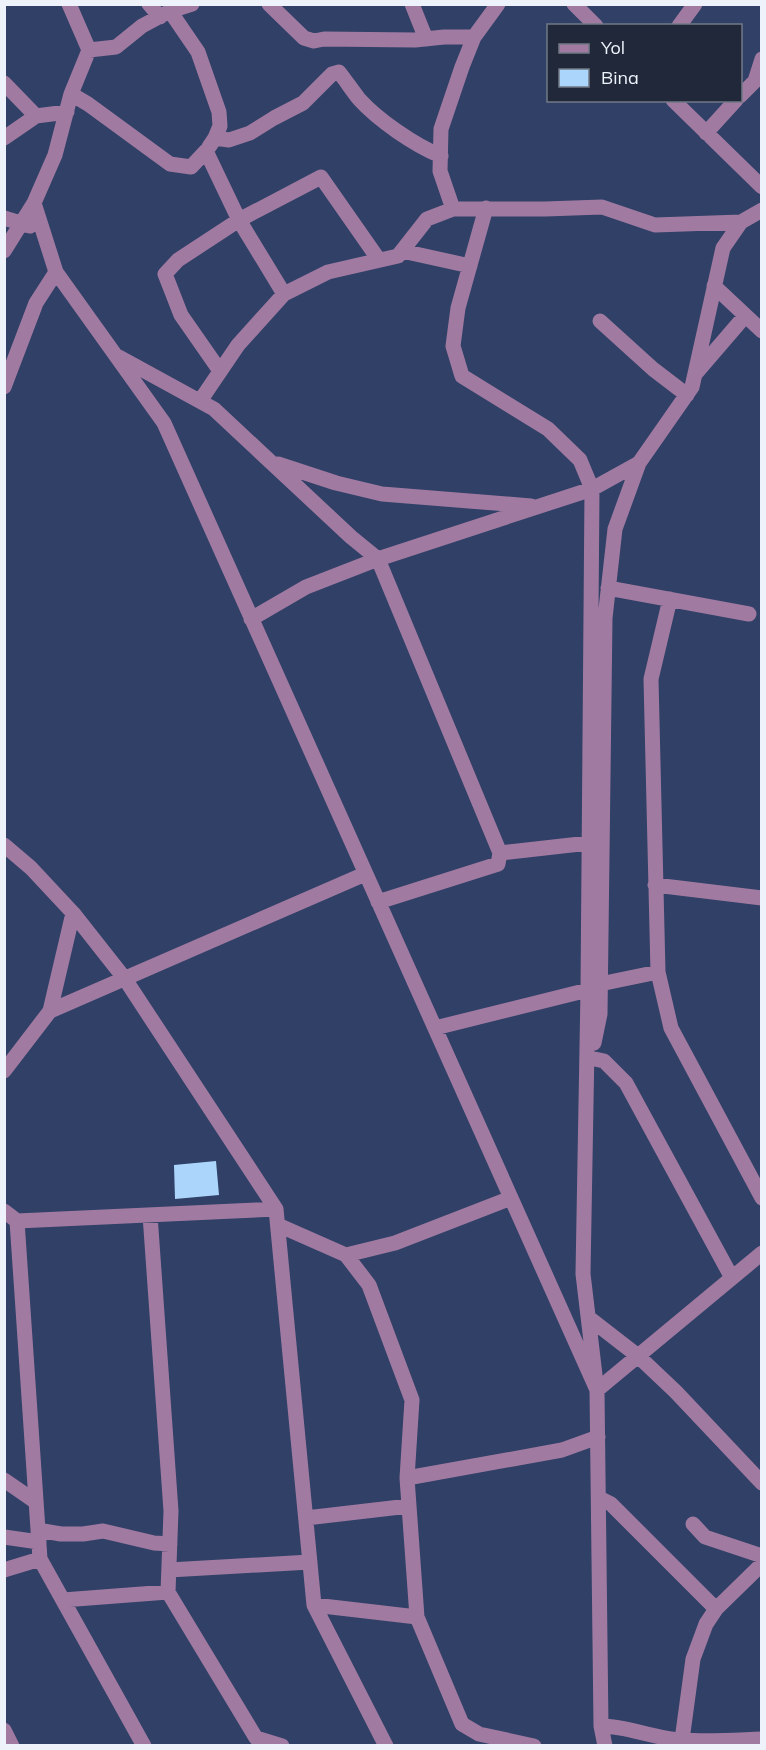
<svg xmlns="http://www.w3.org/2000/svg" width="766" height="1750" font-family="Mulish,sans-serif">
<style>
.building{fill:#acd5fb}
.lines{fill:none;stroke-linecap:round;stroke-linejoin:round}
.minor{stroke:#a17aa2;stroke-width:15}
</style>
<rect width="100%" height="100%" fill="#304066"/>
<path class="building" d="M216,1161L219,1195L175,1199L174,1165Z"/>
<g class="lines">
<path class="minor" d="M69,4L89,50L71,94L55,155L34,203L56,272L164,423L597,1390L601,1726L605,1746
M149,4L160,17
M269,4L304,38L314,41L324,39L415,40L444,37H474
M412,4L426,39
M574,4L596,26
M170,11L198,52L219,112L220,126L215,138L209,147
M679,26L695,4
M89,50L116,47L142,26L170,11L192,4
M4,83L36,116
M71,94L88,104L170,164L191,167L206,151L239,220L284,294
M740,96L755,81L762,59
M673,100L762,187
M706,133L736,100
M4,138L36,116L67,112
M215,138L229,140L250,133L274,118L303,103L332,74L339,72C346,81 352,90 359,99C378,120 414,145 441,156
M486,208L458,308L453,346L462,376L548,429L580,460L592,489L588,990L583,1274L595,1375
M453,209L440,171L441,129L462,67L474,37L498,4
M4,218L30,226
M4,251L34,203
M402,251L470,266
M714,286L762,331
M600,321L653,369L687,395
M119,357L214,409L351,537L378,559L500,853L589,843
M220,371L181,315L165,274L178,260L239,220L321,177L379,260
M696,373L745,316
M4,387L36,303L56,272
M200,401L238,345L284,294L328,272L398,256L427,219L453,209H545L602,207L655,225L741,222
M278,464L336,483L382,494L531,506
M608,588L749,614
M670,599L651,679L658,972L671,1028L762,1198
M251,619L306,587L378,559L592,489L639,463L692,387L723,248L741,222L762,210
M4,845L31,868L73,913L125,979L276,1209L314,1605L386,1746
M655,885L762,898
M378,902L498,864L500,853
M50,1011L73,913
M435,1028L588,990L600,984L658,972
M594,1043L600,1014L605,618L615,529L639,463
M590,1058L604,1061L626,1083L732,1278
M4,1071L50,1011L365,874
M4,1211L17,1221L276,1209
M150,1215L171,1511L168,1592L256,1738L282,1746
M17,1221L40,1559L144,1746
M278,1225L346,1255L369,1285L412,1400L407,1478L417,1617L462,1724L479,1734L534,1746
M346,1255L395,1243L511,1198
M589,1318L638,1356L676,1392L762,1483
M597,1390L762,1253
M407,1478L562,1450L598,1437
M4,1480L36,1502
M599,1498L611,1504L716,1609
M306,1518L409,1506
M693,1524L705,1537L762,1556
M38,1530L61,1534H83L103,1531L154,1543L170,1544
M4,1537L39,1542
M4,1570L40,1559
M169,1570L310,1562
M63,1600L168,1592
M314,1605L417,1617
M601,1726C628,1726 655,1739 683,1740C709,1742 735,1740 762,1739
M4,1730L12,1746
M682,1740L693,1659L706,1624L716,1609L762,1564"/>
</g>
<rect width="766" height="1750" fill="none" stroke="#edf2fb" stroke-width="12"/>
<rect x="547" y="24" width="195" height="78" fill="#202839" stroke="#727987" stroke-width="1.5"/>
<rect x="559" y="44" width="30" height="9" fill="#a17aa2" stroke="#727987" stroke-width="1.5"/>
<text x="601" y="54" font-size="18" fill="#edf2fb">Yol</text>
<rect x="559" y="69" width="30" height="18" fill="#acd5fb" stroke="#727987" stroke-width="1.5"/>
<text x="601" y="84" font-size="18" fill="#edf2fb">Bina</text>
</svg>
